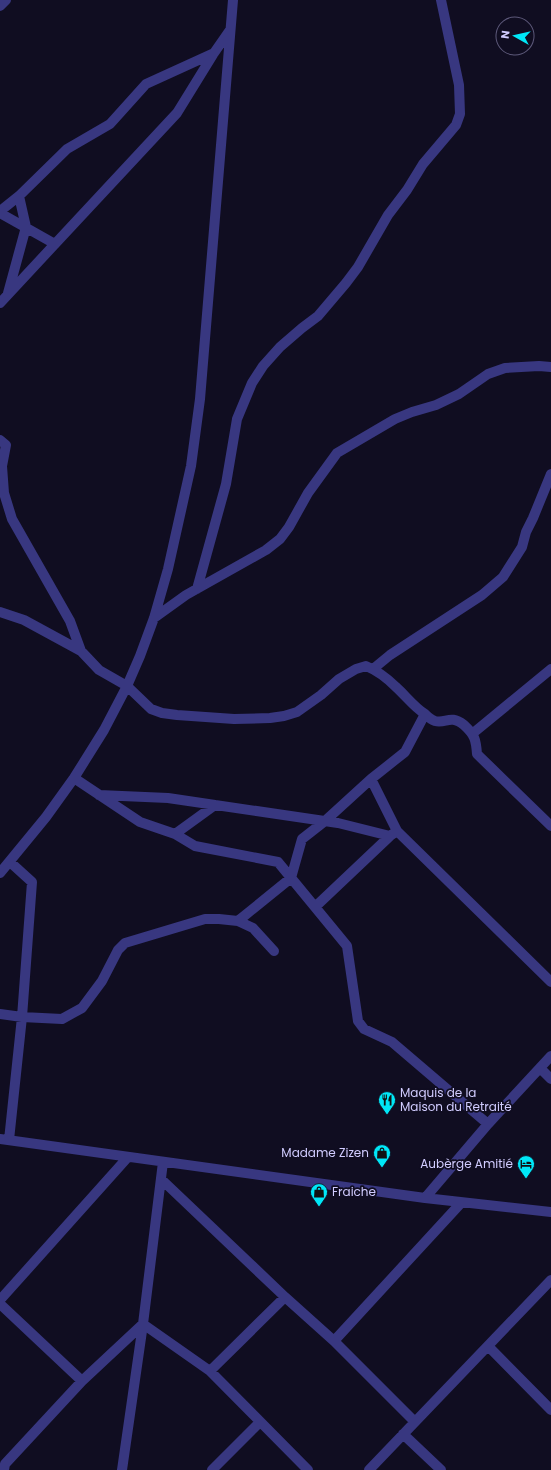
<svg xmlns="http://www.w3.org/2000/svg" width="551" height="1470" font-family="Poppins,sans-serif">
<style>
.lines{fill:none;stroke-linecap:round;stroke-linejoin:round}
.minor{stroke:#383780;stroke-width:10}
.labels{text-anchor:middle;stroke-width:3.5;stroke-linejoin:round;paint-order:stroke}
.poi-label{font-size:12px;fill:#d1ccff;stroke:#100d21;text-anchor:start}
</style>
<rect width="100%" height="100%" fill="#100d21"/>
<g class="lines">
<path class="minor" d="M0,6L6,0
M0,211L19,196L67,149L110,124L146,84L214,53
M0,213L55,244
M8,293L26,227L19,196
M0,303L177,113L214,53L230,30
M0,440L6,445L2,466L4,493L12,519L70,621L81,651L99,670L127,686L151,709L162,713L177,715L234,719L270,718L284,716L297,712L321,695L339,679L356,669L366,666C378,671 387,678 396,687C406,696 414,707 425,714C427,716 432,720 435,721C446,724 450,714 464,725C475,735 476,740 477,754L551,826
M197,589L226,484L237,419L252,383L263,366L280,347L302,328L318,316L346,283L358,267L388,215L407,190L423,164L456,125L460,114L459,85L441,0
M0,612L24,620L81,651
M154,618L186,595L266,550L280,539L289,527L308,493L337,453L395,419L412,412L436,405L459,394L488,374L505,368L539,366L551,367
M373,669L390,655L482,595L503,577L522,547L526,532L533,518L551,474
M472,734L551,669
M74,778L140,822L175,834L195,846L278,862L347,946L358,1021L364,1029L392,1042L488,1124
M99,795L168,798L338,823L390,836
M397,831L551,982
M175,834L215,805
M0,873L46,817L74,778L104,730L127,686L140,656L154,618L168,569L191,466L200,399L233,0
M315,907L390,836L397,831L371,779
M238,921L291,878L302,839L325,821L371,779L405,752L425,714
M0,1014L22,1017L62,1019L82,1008L102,981L118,950L125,943L205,919H219L238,921L253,928L274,951
M540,1068L551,1079
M0,1139L425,1198L551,1212
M9,1140L22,1017L32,882L10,862
M161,1179L285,1297L334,1341L415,1422
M425,1198L488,1124L551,1056
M0,1300L128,1157
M0,1304L82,1381
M334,1341L461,1203
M488,1346L551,1410
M210,1371L285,1297
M403,1434L441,1470
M4,1470L5,1464L82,1381L143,1324L210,1371L308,1470
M122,1470L143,1324L163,1162
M212,1470L260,1422
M369,1470L551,1280"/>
</g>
<defs>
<g id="restaurant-pin" transform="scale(0.9)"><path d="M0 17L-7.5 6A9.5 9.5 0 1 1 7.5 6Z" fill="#00e7f7" stroke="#100d21"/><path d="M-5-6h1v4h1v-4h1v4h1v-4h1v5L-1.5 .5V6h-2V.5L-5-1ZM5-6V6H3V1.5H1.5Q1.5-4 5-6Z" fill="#111"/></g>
<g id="shop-pin" transform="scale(0.9)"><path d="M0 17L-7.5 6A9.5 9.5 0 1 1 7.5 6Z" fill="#00e7f7" stroke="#100d21"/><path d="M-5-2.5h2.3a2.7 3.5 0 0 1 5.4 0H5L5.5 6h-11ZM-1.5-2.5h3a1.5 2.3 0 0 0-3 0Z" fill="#111"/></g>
<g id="hotel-pin" transform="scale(0.9)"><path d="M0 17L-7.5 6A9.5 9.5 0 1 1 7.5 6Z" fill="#00e7f7" stroke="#100d21"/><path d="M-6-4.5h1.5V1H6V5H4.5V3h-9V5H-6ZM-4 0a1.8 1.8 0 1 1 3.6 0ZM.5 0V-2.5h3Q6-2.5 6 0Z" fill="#111"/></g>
</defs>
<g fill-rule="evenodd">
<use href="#restaurant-pin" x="387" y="1100"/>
<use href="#shop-pin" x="382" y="1153"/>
<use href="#hotel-pin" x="526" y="1164"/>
<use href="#shop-pin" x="319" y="1192"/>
</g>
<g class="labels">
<g class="poi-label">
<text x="400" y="1097">Maquis de la<tspan x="400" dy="14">Maison du Retraité</tspan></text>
<text x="369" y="1157" text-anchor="end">Madame Zizen</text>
<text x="513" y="1168" text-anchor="end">Aubèrge Amitié</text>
<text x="332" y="1196">Fraiche</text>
</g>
</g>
<g transform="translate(515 36) rotate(278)"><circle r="19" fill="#100d21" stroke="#5d597a"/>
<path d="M0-3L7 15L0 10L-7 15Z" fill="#00e7f7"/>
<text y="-6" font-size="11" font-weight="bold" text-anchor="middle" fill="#d1ccff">N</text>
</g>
</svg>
